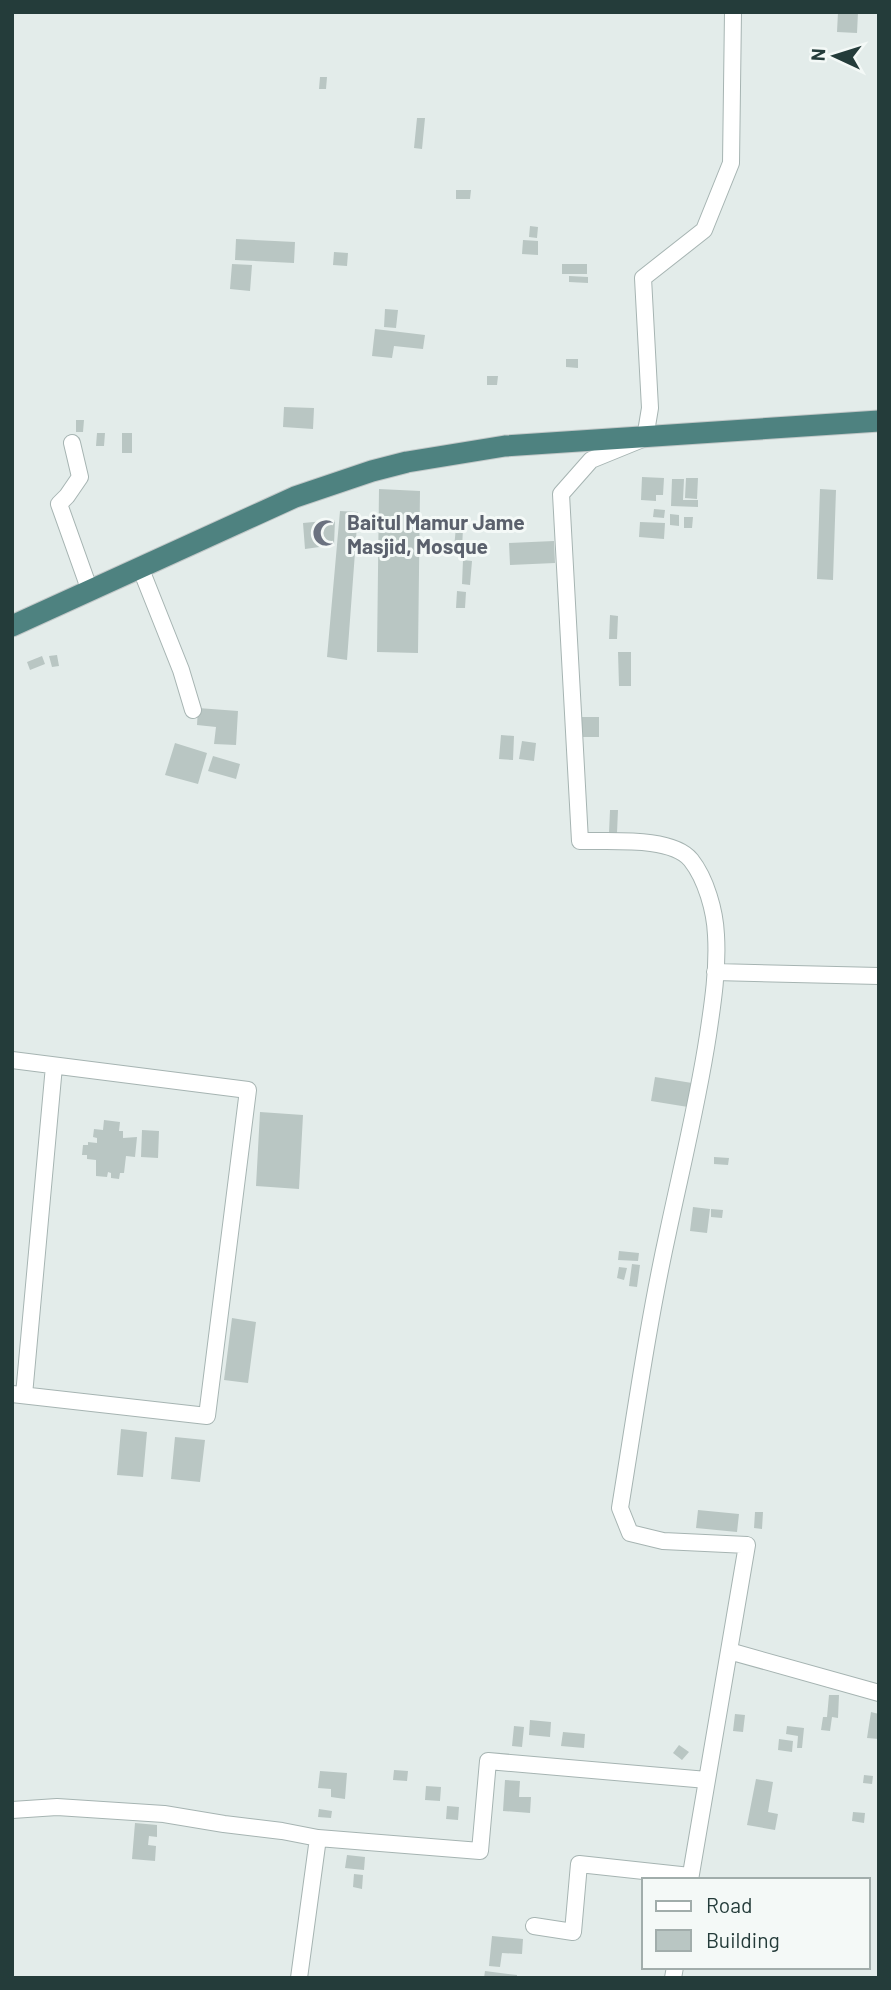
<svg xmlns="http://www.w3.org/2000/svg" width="891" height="1990" font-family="Barlow,sans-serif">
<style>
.building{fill:#b9c6c3}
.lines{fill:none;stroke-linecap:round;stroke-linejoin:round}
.minor-casing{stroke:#a6b4b2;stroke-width:18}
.trunk-casing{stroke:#c2c8c8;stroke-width:23}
.minor{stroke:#fff;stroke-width:16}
.trunk{stroke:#4e8280;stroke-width:21}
.labels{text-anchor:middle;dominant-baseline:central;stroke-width:6;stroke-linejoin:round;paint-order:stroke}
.worship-label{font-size:21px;font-weight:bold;fill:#5b616d;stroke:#f4f9f7;text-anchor:start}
</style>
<rect width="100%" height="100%" fill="#e3ecea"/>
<path class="building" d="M838,12H858L857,33L837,32Z
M320,77H327L326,89H319Z
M417,118H425L422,149L414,148Z
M456,190H471L470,199H456Z
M530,226L538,227L537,238L529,237Z
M236,239L295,242L294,263L235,260Z
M523,240L538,241V255L522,254Z
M334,252L348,253L347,266L333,265Z
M232,264L252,265L250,291L230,289Z
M562,264H587V274H562Z
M569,276L588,277V283L569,282Z
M385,309L398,310L396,328L384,327Z
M375,329L425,335L423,349L394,346L392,358L372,356Z
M566,359H578V368L566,367Z
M487,376H498L497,385H487Z
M284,407L314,408L313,429L283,427Z
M76,420H84L83,432H76Z
M97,433H105L104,446H96Z
M122,433H132V453H122Z
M642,477L664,478L663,495H656V501L641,500Z
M686,478H698L697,499L685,498Z
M672,479H684L683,500H698V507L671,506Z
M379,489L420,491L418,653L377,652Z
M820,489L836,490L833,580L817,579Z
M654,509L665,510L664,518L653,517Z
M340,511L358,512L347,660L327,657Z
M670,514L679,515V526L670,525Z
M684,517H693L692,528H684Z
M493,518H501L500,530L492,529Z
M335,520L334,545L305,549L303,523Z
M640,522L665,523L664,539L639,537Z
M456,527L463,528L462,549L454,548Z
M554,541L555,563L510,565L509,543Z
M463,560L472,561L470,585L462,584Z
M457,591L466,592L465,608H456Z
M610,615L618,616L617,639H609Z
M618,652H631V686H619Z
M57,655L59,666L52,667L49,656Z
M42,656L45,664L30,670L27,662Z
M198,708L238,711L236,745L214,744L216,727L197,725Z
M578,717H599V737H578Z
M501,735L514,736L513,760L499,759Z
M522,741L536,743L534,761L519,759Z
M175,743L207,753L198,784L165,775Z
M213,756L240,764L236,779L208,771Z
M610,810H618L617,833H609Z
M655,1077L692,1083L688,1107L651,1101Z
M260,1112L303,1115L299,1189L256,1186Z
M104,1120L120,1122L119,1131H123V1138L137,1137L135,1157L126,1156L124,1173H120L119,1179L111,1178V1173L108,1172L107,1177L96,1176V1160L87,1159V1155H82L83,1145H88V1142L97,1143V1138L93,1137L94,1129L103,1130Z
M142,1130L159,1131L158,1158L141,1157Z
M714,1157L729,1158L728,1165L714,1164Z
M693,1207L710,1209L707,1233L690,1231Z
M711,1209L723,1210L722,1218L711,1217Z
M619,1251L639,1253L638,1261L618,1260Z
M632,1264L640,1265L637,1287L629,1286Z
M619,1267L627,1268L624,1280L617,1278Z
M232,1318L256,1322L248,1383L224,1380Z
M121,1429L147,1432L143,1477L117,1475Z
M175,1437L205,1440L200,1482L171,1479Z
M698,1510L739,1514L737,1532L696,1528Z
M755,1512H763L762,1529L754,1528Z
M829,1695H839L838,1718L832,1717L830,1731L821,1730L823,1717H827Z
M871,1712L879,1714V1739L867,1738Z
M735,1714L745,1715L743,1732L733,1731Z
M530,1720L551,1722L550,1737L529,1735Z
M514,1726L524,1727L522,1747L512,1746Z
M787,1726L804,1728L802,1748H797L798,1736L786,1734Z
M563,1732L585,1734L584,1748L561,1746Z
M779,1739L793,1741L792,1752L778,1750Z
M679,1745L689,1752L682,1760L673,1753Z
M394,1770L408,1771L407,1781L393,1780Z
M320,1771L347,1773L345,1799L331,1797V1789L318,1788Z
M864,1775L873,1776L872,1784L863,1783Z
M756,1779L773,1782L768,1812L778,1814L775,1830L747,1825Z
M505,1780L520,1781L519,1797H531L530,1813L503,1811Z
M426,1786L441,1787L440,1801L425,1800Z
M447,1806L459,1807L458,1820L446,1819Z
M319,1809L332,1811L331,1818L318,1817Z
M853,1812L865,1813L864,1823L852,1821Z
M135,1823L157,1825V1837L149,1836L148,1845L156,1846L155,1861L132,1859Z
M347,1855L365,1857L364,1870L345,1868Z
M354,1874L363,1875L362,1889L353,1887Z
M492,1936L523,1939L522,1954L502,1953L500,1967L489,1966Z
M485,1971L517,1975V1978H484Z"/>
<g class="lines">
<defs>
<path id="minor" d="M72,443L80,477L67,496L59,504L90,591
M140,567L181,670L193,710
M715,972L879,976
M12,1060L248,1090L207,1416L12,1394
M24,1395L54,1066
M729,1651L879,1693
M12,1810L57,1807L164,1814L224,1824L282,1831L318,1838L299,1978
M318,1838L480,1851L488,1761L707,1780
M690,1880L747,1545L663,1541L630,1533L620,1508C635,1416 648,1323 668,1232C682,1166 698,1101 708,1035C713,1002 718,968 716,935C715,911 706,879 691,860C672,836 609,842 580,841L561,494L591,460L645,438L650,408L643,278L704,230L731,163L733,12
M534,1926L573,1932L579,1864L690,1876
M673,1978L675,1967"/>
<path id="trunk" d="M12,626L295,497L372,471L407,462L505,446L879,421"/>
</defs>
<use href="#minor" class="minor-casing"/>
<use href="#trunk" class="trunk-casing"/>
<use href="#minor" class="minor"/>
<use href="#trunk" class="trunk"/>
</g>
<defs>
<symbol id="mosque-bare" viewBox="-9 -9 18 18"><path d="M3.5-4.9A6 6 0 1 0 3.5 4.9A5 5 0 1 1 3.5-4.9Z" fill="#6b7280" stroke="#f4f9f7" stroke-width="2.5" paint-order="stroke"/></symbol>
</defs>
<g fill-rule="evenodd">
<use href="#mosque-bare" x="307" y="514" width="38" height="38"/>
</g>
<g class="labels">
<g class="worship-label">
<text x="347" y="521">Baitul Mamur Jame<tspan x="347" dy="24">Masjid, Mosque</tspan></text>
</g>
</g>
<rect width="891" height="1990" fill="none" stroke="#243c3a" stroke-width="28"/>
<rect x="642" y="1878" width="228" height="91" fill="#f4f9f7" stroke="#a1adab" stroke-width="2"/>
<rect x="656" y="1901" width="35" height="10" fill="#ffffff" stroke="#a1adab" stroke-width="2"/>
<text x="706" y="1913" font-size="21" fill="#243c3a">Road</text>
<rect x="656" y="1930" width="35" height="21" fill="#b9c6c3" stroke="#a1adab" stroke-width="2"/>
<text x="706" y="1948" font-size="21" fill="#243c3a">Building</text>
<g transform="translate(835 56) rotate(274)" stroke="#f4f9f7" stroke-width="5" paint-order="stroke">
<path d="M0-5L12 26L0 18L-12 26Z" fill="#243c3a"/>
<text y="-10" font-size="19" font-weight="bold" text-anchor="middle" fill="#243c3a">N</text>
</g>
</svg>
